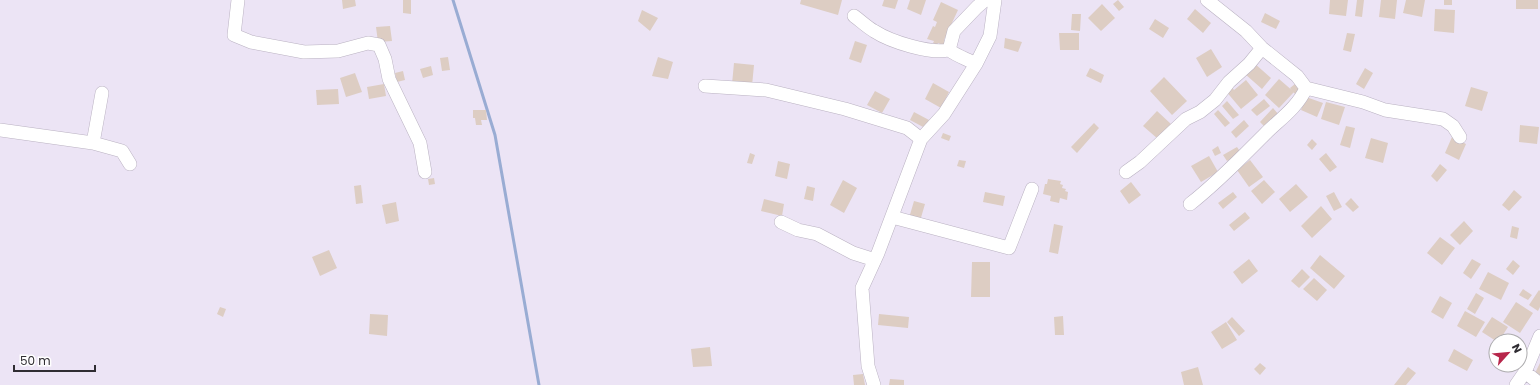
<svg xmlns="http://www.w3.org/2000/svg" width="1540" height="385" font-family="Poppins,sans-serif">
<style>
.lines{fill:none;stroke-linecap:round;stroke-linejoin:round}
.stream{stroke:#99acd3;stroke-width:3}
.building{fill:#ddcdc3}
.minor-casing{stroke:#bab2c2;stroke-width:14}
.minor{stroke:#fff;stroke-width:13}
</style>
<rect width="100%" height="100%" fill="#ece4f5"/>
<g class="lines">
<path class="stream" d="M453,0L495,135L539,385"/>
</g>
<path class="building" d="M342,0H355L356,6L343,9Z
M403,0H411V14L403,13Z
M801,0H842L838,15L800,4Z
M884,0H898L895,9L882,6Z
M910,0H926L921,15L907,9Z
M1118,0L1124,7L1119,11L1113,4Z
M1330,0H1348L1346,16L1329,14Z
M1357,0H1364L1362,17L1355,16Z
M1381,0H1397L1395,19L1379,17Z
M1406,0H1425L1422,17L1403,13Z
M1444,0H1452V5H1444Z
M1516,0H1538V9H1516Z
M941,2L958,10L944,40L947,41L945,46L938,43L937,45L933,43L934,41L927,39L933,26L935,27L937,22L933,20Z
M1102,4L1115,18L1101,31L1088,18Z
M1195,9L1211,23L1203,33L1187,19Z
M1435,9L1455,10L1454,33L1434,31Z
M642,10L658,18L650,31L638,21Z
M1265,13L1280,21L1276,29L1261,22Z
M1072,14H1081L1080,31L1071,30Z
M1155,19L1169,28L1163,38L1149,29Z
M390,26L392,41L378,42L376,27Z
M1059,33H1079V50H1060Z
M1347,33L1355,34L1351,52L1343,50Z
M1005,38L1022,42L1018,52L1004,48Z
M855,41L867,45L861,63L849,59Z
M1211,49L1222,67L1207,77L1196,58Z
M448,57L450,70L442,71L440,58Z
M658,57L673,62L668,79L652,76Z
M734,63L754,65L752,86L732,84Z
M1254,63L1271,78L1262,89L1245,74Z
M431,66L433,75L423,78L420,69Z
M1090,68L1104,75L1101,83L1086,76Z
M1365,68L1373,73L1364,89L1356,84Z
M403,71L405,80L397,82L395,73Z
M355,73L362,92L346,97L340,78Z
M1164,77L1187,101L1172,115L1150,91Z
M1279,79L1294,92L1279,108L1265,95Z
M1246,80L1258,95L1241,109L1225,90L1231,86L1234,90Z
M933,83L949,92L941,108L925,99Z
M384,84L386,96L369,99L367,87Z
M1295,84L1301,89L1295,94L1290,88Z
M1471,87L1488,92L1482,111L1465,106Z
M338,89L339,104L317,105L316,90Z
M875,91L890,99L882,113L867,105Z
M1306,97L1323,103L1317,117L1301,110Z
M1264,99L1270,106L1257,116L1251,110Z
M1227,101L1239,115L1233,119L1222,106Z
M1326,102L1345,107L1339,125L1321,119Z
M1273,108L1279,115L1266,128L1260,122Z
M473,110H486L487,120H481L482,125H476L475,118H473Z
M1218,110L1230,123L1225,127L1214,114Z
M1157,111L1171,124L1158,139L1143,126Z
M914,112L929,120L925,128L910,120Z
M1244,120L1249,126L1236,138L1231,132Z
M1094,123L1099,128L1077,153L1071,147Z
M1520,125L1539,127L1537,144L1519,142Z
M1346,126L1355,128L1350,148L1340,145Z
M943,133L951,136L949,141L941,138Z
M1452,137L1466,144L1459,160L1445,153Z
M1371,138L1388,143L1383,163L1365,158Z
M1312,139L1317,144L1312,150L1307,145Z
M1218,146L1221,153L1215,156L1212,150Z
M1237,147L1241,153L1227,161L1223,155Z
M750,153L755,155L752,164L747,163Z
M1326,153L1337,167L1330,172L1319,159Z
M1209,156L1218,172L1201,182L1191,166Z
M959,160L966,161L964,168L957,166Z
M1250,160L1263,177L1249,187L1237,170Z
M778,161L790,164L787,179L775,176Z
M1440,164L1447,170L1437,182L1431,176Z
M434,178L435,184L429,185L428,179Z
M1048,179L1061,181L1060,184L1063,185L1062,188L1066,189L1065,191L1068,192L1067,200L1060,198L1059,203L1050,201L1051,196L1043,194L1045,184H1047Z
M843,180L857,188L844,213L830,205Z
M1264,180L1275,192L1262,204L1251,191Z
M1131,182L1141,195L1129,204L1120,191Z
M1296,184L1308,197L1290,212L1279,199Z
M361,185L363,203L356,204L354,186Z
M807,186L815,188L813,201L804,199Z
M1514,190L1522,197L1509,211L1502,205Z
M985,192L1005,196L1003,206L983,202Z
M1233,192L1237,197L1223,209L1218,203Z
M1334,192L1342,207L1334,211L1326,196Z
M1351,198L1359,207L1353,212L1345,204Z
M764,199L784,204L782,216L761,211Z
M914,201L925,204L920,221L909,218Z
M396,202L399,221L386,224L382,205Z
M1321,206L1332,219L1312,238L1301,226Z
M1245,212L1250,218L1234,231L1229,225Z
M1464,221L1473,231L1460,245L1450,235Z
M1054,224L1063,226L1058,254L1049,252Z
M1512,226L1519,228L1517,239L1510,237Z
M1440,237L1455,248L1442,265L1427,253Z
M329,250L337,268L320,276L312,257Z
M1320,255L1345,276L1334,289L1310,268Z
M1249,259L1258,271L1242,284L1233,272Z
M1472,259L1481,264L1471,279L1463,273Z
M1513,260L1520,266L1513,275L1506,269Z
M972,262H990V297H971Z
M1302,269L1310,277L1299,288L1291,281Z
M1488,272L1509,283L1501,300L1479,289Z
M1314,278L1327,290L1317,301L1303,289Z
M1523,289L1532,295L1528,300L1519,295Z
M1539,290L1540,291V307L1538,311L1529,305Z
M1476,293L1484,298L1475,314L1467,309Z
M1440,296L1452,303L1443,319L1431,312Z
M1516,302L1533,313L1520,333L1503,322Z
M220,307L226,309L223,317L217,314Z
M1465,311L1485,322L1476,337L1457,326Z
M370,314L388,315L387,336L369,334Z
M879,314L909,317L908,328L878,325Z
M1063,316L1064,335H1055L1054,317Z
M1232,317L1245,331L1239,336L1227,322Z
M1492,317L1508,327L1499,341H1496L1482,332Z
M1226,322L1237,340L1222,349L1211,332Z
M710,347L712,366L693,367L691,349Z
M1454,349L1473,360L1467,371L1448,361Z
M1260,363L1266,368L1260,375L1254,369Z
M1540,363V381L1533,377Z
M1198,367L1203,385H1184L1181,372Z
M1408,367L1416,373L1406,385H1394Z
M863,374L865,385H854L853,375Z
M890,379L904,380V385H889Z"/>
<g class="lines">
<defs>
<path id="minor" d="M238,0L234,35L251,42L304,52L338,51L368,43L379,45L385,59L389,79L420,143L425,172
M854,16C861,21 867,27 874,31C891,42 930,54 949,50C957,56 967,59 976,64
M949,50L954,31L977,7L985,0
M705,86L766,90L845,109L907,128L921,139
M1306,88L1363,102L1385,110L1443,119L1453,126L1460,137
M0,130L93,143L102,93
M93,143L122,151L130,164
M1126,172L1140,162L1186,119L1200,112L1215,100L1229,82L1249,64L1262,48
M1190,204C1217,183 1241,158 1265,134C1279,120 1298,107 1306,88L1297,76L1262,48L1246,31L1207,0
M892,217L1009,248L1032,189
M781,222L798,230L817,234L853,253L875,260
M1525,372L1540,384
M874,385L868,366L862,288L878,253L921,139L944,114L976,64L990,36L995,0
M1516,385L1525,372L1540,336"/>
</defs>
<use href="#minor" class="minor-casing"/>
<use href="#minor" class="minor"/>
</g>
<g transform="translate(1508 353) rotate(63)"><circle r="19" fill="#ffffff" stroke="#acabad"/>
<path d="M0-3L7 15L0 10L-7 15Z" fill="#b7264b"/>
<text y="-6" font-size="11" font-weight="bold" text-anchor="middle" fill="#2f2c32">N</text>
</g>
<path d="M14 365v6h81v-6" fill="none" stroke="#2f2c32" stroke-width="2"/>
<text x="20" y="365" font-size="12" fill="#2f2c32" stroke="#ffffff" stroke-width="3" paint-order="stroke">50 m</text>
</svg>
